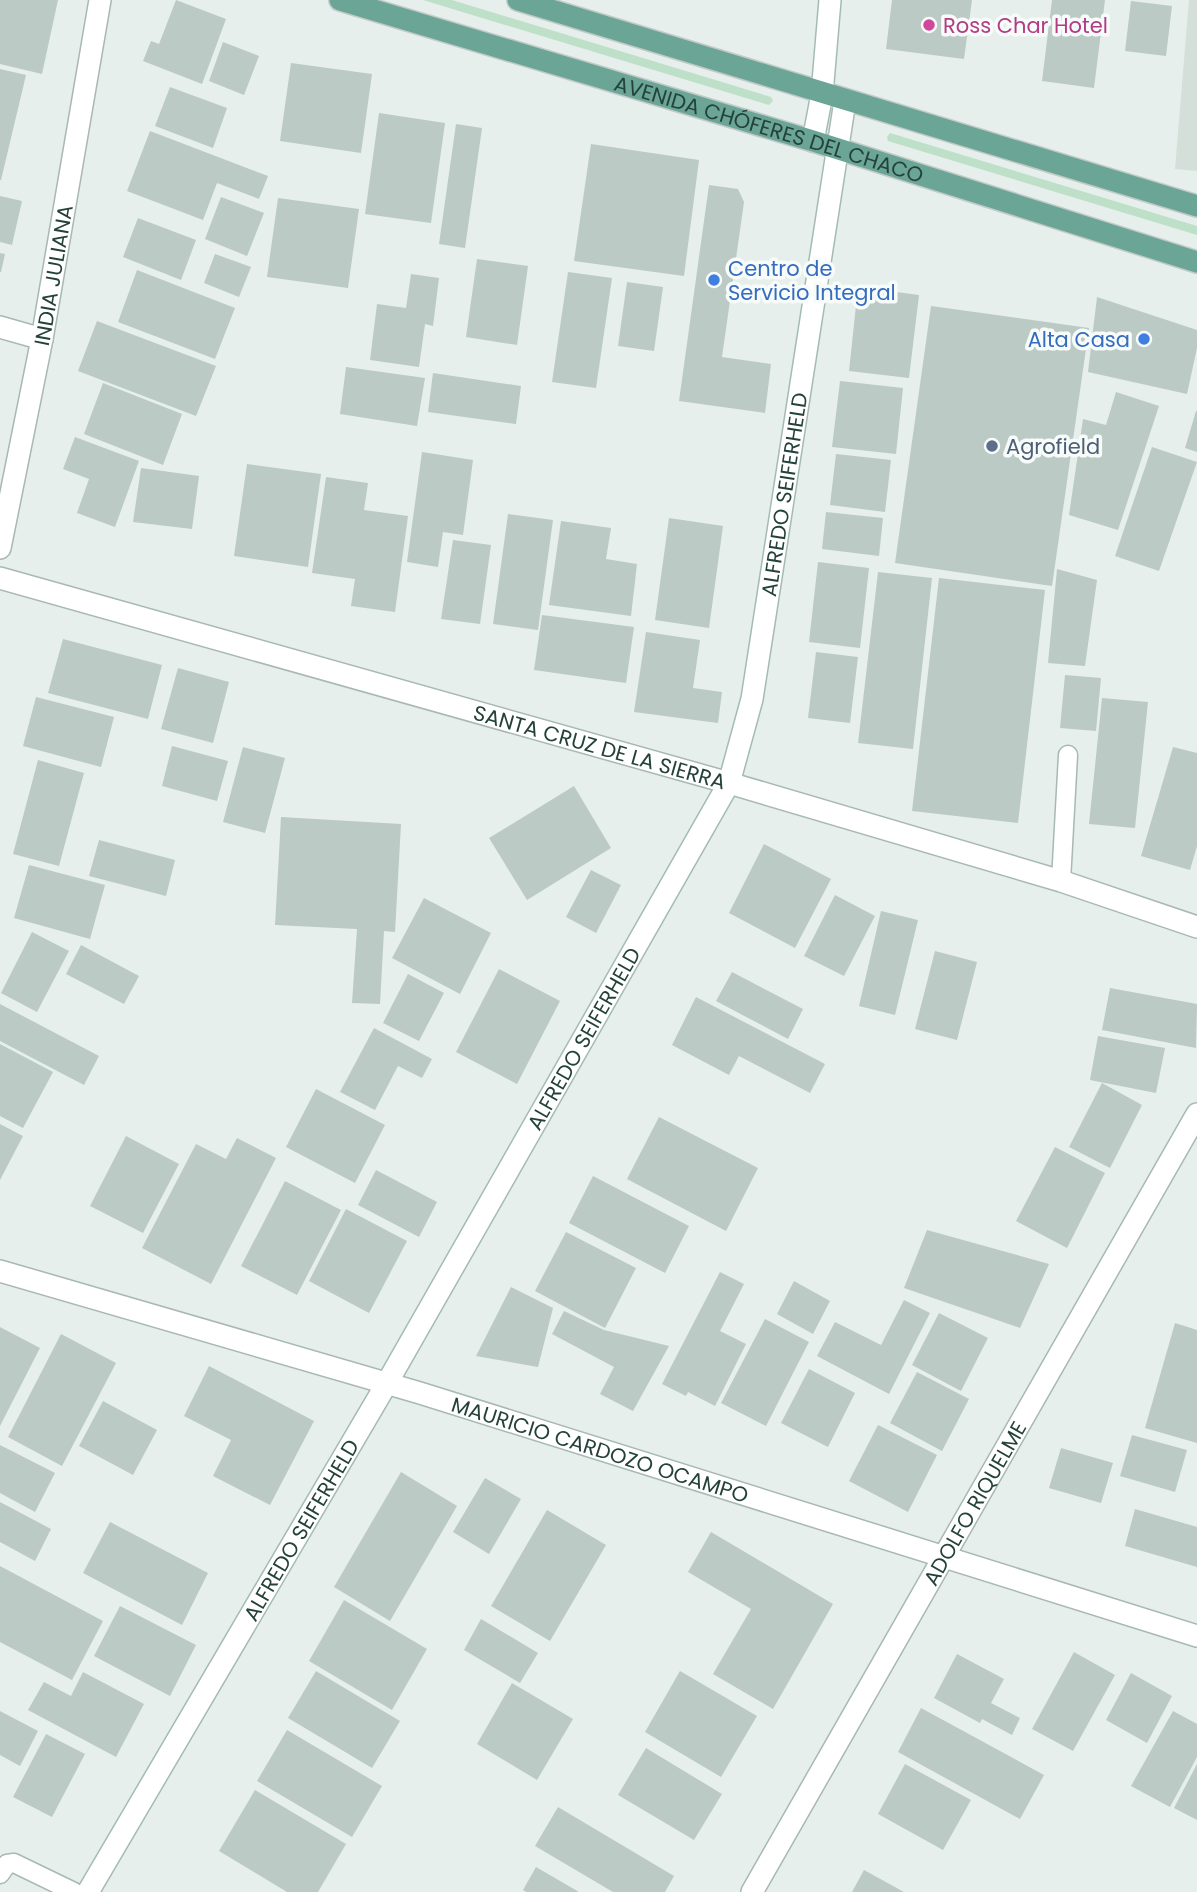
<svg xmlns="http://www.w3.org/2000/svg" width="1197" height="1892" font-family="Poppins,sans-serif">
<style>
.built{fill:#d4dfda}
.green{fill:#bfe0c8}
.building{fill:#bbcac4}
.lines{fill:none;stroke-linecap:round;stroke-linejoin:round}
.lane-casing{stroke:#a8b8b2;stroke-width:21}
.street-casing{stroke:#a8b8b2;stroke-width:24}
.secondary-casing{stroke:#a4bbb3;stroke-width:24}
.primary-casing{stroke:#c2cac8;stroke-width:24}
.lane{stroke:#fff;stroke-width:18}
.street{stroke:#fff;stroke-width:21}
.secondary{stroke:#fff;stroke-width:21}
.primary{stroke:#6aa596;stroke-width:21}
.hotel-dot{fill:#d1479c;stroke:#f7fbf9;stroke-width:2.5}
.shop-dot{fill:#3f7fe0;stroke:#f7fbf9;stroke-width:2.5}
.service-dot{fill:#5c6f8a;stroke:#f7fbf9;stroke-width:2.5}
.labels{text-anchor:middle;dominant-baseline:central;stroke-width:7;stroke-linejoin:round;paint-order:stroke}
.hotel-label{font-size:21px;fill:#b23c85;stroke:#f7fbf9;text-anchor:start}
.street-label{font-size:21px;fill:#24423a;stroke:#f7fbf9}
.shop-label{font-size:21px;fill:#366cbe;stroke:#f7fbf9;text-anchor:start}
.service-label{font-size:21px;fill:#4e5e75;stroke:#f7fbf9;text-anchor:start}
</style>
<rect width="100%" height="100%" fill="#e6efeb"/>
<path class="built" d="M1189,0H1197V171L1175,169Z"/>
<path class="green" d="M423,0H452L771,97L773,101L769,105Z
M890,133L1197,226V235L888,141L887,137Z"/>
<path class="building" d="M0,0H58L42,74L0,64Z
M176,0L226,19L202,84L143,61L151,41L159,44Z
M892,0H972L964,59L886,49Z
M1052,0H1105L1094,88L1042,81Z
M1131,1L1172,6L1166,56L1125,51Z
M223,42L259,56L244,95L209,81Z
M291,63L372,74L361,153L280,141Z
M0,69L26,75L1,180H0Z
M170,87L227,108L213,148L155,126Z
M379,113L445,123L431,223L365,214Z
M456,124L482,128L465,248L439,244Z
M150,131L268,176L259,199L217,183L203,220L127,191Z
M591,144L699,160L684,276L574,261Z
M709,185L738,189L744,202L722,357L771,364L765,413L679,401Z
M0,196L22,201L12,245L0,242Z
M221,197L264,213L247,256L205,239Z
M278,198L359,209L348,288L267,277Z
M138,218L196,240L181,280L123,257Z
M0,253L5,254L1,272H0Z
M215,254L251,267L239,297L204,283Z
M477,259L528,266L517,345L466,337Z
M137,270L235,308L215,359L118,322Z
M568,272L612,278L596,388L552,382Z
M411,274L439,278L433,326L425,324L419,367L370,360L377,304L406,308Z
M627,282L663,287L654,351L618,346Z
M858,287L919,295L909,378L849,371Z
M1097,297L1197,330V348L1187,394L1088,372Z
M931,306L1089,328L1052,586L895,563Z
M97,321L216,366L196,416L78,371Z
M346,367L425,378L417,426L340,414Z
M433,373L521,386L516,424L428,412Z
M840,381L903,388L896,454L832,447Z
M103,383L182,414L163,465L84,434Z
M1116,392L1159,406L1118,530L1069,515L1083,419L1106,425Z
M1196,411H1197V452L1185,448Z
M75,437L139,461L115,527L77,513L89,479L63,469Z
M1152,447L1197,462L1159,571L1115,556Z
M422,452L473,460L463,535L443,532L438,567L407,562Z
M836,454L891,460L885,512L830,505Z
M247,464L321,474L308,567L234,556Z
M141,468L199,476L192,529L133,522Z
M326,477L368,483L364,510L408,516L395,612L351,606L355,579L312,573Z
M826,512L883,518L879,556L822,549Z
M508,514L553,520L538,630L493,624Z
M669,518L723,526L709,628L655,620Z
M561,521L611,528L606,559L637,564L631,616L549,605Z
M453,540L491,545L480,624L441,619Z
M818,562L869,568L860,648L809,642Z
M1057,569L1097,580L1085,666L1048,663Z
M878,572L932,578L913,749L858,743Z
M939,578L1045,590L1018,823L912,811Z
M542,615L634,627L626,683L534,670Z
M646,632L700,640L693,688L722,692L718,723L634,712Z
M63,639L162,665L148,719L48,693Z
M816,652L858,657L850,723L808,718Z
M178,668L229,682L213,743L161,729Z
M1065,675L1101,678L1096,731L1060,728Z
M36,697L114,717L101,767L23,746Z
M1102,698L1148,702L1135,828L1089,824Z
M172,746L228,761L217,801L162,786Z
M243,747L285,758L265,833L223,822Z
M1173,747L1197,753V846L1190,870L1141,856Z
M38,760L84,773L59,866L13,854Z
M574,786L611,848L527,900L489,838Z
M281,817L401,824L395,932L384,931L380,1004L352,1003L357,929L275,925Z
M99,840L175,860L166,896L89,876Z
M764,844L831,879L795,948L729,913Z
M29,865L105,885L90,939L14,918Z
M591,870L621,885L596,933L566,917Z
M835,895L875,916L844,976L804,956Z
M424,898L491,933L460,994L392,958Z
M881,911L918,920L895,1015L859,1006Z
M32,932L69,951L37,1012L1,993Z
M81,945L139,976L124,1004L66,974Z
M935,951L977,962L957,1040L915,1029Z
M499,969L560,1001L517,1084L456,1052Z
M732,972L803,1009L788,1039L716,1001Z
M408,974L444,993L419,1041L383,1023Z
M1110,988L1197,1004L1196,1048L1102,1030Z
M696,997L825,1064L810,1093L739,1056L729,1075L672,1045Z
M0,1004L99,1056L84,1085L0,1041Z
M374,1028L432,1059L422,1078L398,1066L375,1110L340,1092Z
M1098,1036L1165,1048L1156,1093L1090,1080Z
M0,1044L53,1072L23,1128L0,1116Z
M1102,1083L1142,1105L1110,1168L1069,1147Z
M316,1089L385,1125L355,1183L286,1147Z
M659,1117L758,1168L726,1231L627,1179Z
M0,1124L23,1136L0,1180Z
M126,1136L179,1164L143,1233L90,1206Z
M237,1138L276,1158L211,1284L142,1248L196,1144L226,1159Z
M1055,1147L1105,1173L1067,1248L1016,1221Z
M376,1170L437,1202L419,1237L358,1205Z
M593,1176L689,1226L665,1273L569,1223Z
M285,1181L341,1210L297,1295L241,1266Z
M346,1209L407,1241L369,1313L309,1281Z
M927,1230L1049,1264L1020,1328L904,1288Z
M566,1232L636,1268L605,1328L535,1291Z
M720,1272L744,1284L720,1331L746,1344L715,1406L688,1392L686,1396L662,1384Z
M794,1281L830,1301L813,1334L777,1314Z
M511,1287L553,1308L538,1367L476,1356Z
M904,1300L930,1313L889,1394L817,1356L835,1322L881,1345Z
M564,1311L604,1330L669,1346L633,1411L600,1394L614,1367L552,1334Z
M939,1313L988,1338L961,1391L912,1365Z
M765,1319L809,1342L766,1426L721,1403Z
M1175,1323L1197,1330V1443L1145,1428Z
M0,1327L40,1348L0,1426Z
M61,1334L116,1363L62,1466L8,1437Z
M209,1366L314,1421L270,1505L213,1476L231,1440L184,1416Z
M809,1369L855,1393L828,1447L781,1423Z
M917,1372L969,1399L942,1451L890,1423Z
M103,1401L157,1430L133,1475L79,1446Z
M878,1425L937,1455L908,1512L849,1481Z
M1132,1435L1187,1450L1175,1492L1120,1476Z
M0,1445L55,1473L35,1512L0,1493Z
M1061,1448L1113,1463L1101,1503L1049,1488Z
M401,1472L457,1506L390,1621L334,1587Z
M485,1478L521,1499L489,1554L453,1532Z
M0,1502L51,1529L35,1561L0,1542Z
M1135,1509L1197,1527V1567L1125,1546Z
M547,1510L606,1545L550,1641L491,1606Z
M110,1522L208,1573L182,1625L83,1573Z
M711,1532L833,1604L773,1709L713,1674L751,1609L688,1572Z
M0,1566L103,1621L72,1680L0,1642Z
M344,1600L427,1649L392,1710L309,1661Z
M120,1606L196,1645L170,1696L94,1656Z
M481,1619L538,1653L520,1683L464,1650Z
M1074,1652L1115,1675L1073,1751L1032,1729Z
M957,1654L1004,1679L991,1703L1020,1718L1012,1735L982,1719L980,1723L934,1698Z
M316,1671L400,1721L372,1768L288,1718Z
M680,1671L757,1716L721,1777L645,1732Z
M83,1672L144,1704L116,1757L28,1710L44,1682L71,1696Z
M1131,1673L1172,1696L1147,1743L1106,1720Z
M512,1683L573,1719L537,1780L477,1744Z
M921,1708L1044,1775L1020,1819L898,1752Z
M0,1711L38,1731L20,1766L0,1755Z
M1173,1711L1197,1724V1757L1170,1807L1131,1786Z
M287,1730L382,1786L352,1837L257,1781Z
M46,1734L85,1754L52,1817L13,1797Z
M646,1748L722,1794L694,1840L618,1795Z
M905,1764L971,1800L943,1850L878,1814Z
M1197,1764V1820L1174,1808Z
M255,1790L346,1844L318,1892H287L219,1851Z
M558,1807L674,1876L665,1892H613L535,1846Z
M536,1867L579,1892H526L523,1890Z
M864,1870L904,1892H852Z"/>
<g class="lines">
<defs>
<path id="lane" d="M1061,881L1068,755
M0,1874L7,1864L14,1863L74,1892"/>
<g id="street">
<path d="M0,327L42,339"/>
<path id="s1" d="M0,548L42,339L100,0"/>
<path id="s2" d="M0,578L729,783L1061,881L1197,927"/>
<path id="s3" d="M0,1271L420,1393L1197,1636"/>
<path id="s4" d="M752,1892L1197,1114"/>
</g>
<g id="secondary">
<path d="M813,141L822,94L830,0"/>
<path id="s5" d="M88,1892L387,1383L729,783L752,699L845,101"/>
</g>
<g id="primary">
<path id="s6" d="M340,0L813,141L1197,262"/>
<path d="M518,0L1197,206"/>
</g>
</defs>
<use href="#lane" class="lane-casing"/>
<use href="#street" class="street-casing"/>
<use href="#secondary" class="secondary-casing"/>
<use href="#primary" class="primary-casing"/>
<use href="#lane" class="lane"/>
<use href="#street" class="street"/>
<use href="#secondary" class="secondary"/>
<use href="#primary" class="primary"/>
</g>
<circle class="hotel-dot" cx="929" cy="25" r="7"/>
<g class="shop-dot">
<circle cx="714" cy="280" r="7"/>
<circle cx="1144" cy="339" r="7"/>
</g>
<circle class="service-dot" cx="992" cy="446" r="7"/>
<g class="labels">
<g class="hotel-label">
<text x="943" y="25">Ross Char Hotel</text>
</g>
<g class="street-label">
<text stroke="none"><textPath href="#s6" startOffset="448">AVENIDA CHÓFERES DEL CHACO</textPath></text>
<text stroke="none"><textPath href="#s1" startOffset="278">INDIA JULIANA</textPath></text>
<text stroke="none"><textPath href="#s5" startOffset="1575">ALFREDO SEIFERHELD</textPath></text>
<text stroke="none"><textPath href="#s2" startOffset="623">SANTA CRUZ DE LA SIERRA</textPath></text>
<text stroke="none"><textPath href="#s5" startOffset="987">ALFREDO SEIFERHELD</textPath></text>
<text stroke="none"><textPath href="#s3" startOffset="626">MAURICIO CARDOZO OCAMPO</textPath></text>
<text stroke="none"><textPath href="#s4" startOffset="448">ADOLFO RIQUELME</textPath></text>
<text stroke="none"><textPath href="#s5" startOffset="420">ALFREDO SEIFERHELD</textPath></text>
</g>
<g class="shop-label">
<text x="728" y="268">Centro de<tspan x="728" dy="24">Servicio Integral</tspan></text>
<text x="1130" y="339" text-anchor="end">Alta Casa</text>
</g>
<g class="service-label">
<text x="1006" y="446">Agrofield</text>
</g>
</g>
</svg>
